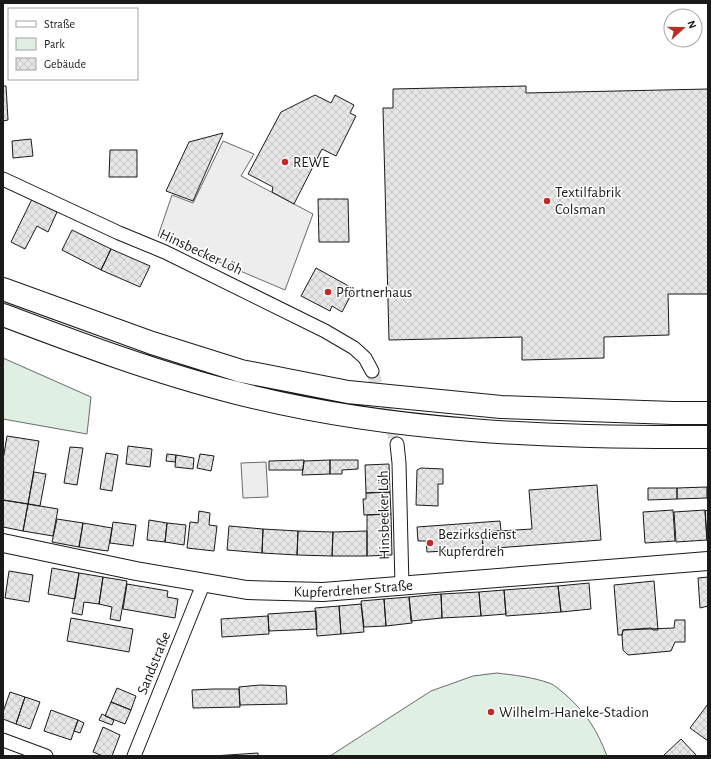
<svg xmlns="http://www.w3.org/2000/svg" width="711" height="759" font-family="'Alegreya Sans',sans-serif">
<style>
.green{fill:#e0efe3;stroke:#6a6a6a}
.parking{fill:#ededed;stroke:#6a6a6a}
.building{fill:url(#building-cross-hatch);stroke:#1a1a1a}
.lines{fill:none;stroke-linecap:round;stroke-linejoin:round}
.street-tunnel{stroke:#ddd;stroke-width:13;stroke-dasharray:13 6;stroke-linecap:butt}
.street-casing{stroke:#1a1a1a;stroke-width:15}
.secondary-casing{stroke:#1a1a1a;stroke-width:20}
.highway-casing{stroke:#1a1a1a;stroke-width:24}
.street{stroke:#fff;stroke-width:13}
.secondary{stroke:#fff;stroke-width:18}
.highway{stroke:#fff;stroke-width:22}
.poi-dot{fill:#c62828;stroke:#fff;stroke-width:1.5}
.labels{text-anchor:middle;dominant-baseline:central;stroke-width:3;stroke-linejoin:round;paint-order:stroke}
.poi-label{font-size:15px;fill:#1a1a1a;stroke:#fff;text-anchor:start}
.street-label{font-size:15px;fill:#1a1a1a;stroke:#fff}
</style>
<defs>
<pattern id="building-cross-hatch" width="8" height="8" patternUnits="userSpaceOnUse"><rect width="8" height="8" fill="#e6e6e6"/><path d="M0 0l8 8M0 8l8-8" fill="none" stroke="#c5c5c5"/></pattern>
</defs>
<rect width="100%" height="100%" fill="#fff"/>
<path class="green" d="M3,358L91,397L87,434L3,419Z
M497,673C514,675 532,677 549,683C555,685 561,691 566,695C587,714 597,730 607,756H330L431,691L473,676Z"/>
<path class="parking" d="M223,141L254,154L241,176L313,214L285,290L158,236L172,195L193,203Z
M266,462L268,497L243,498L241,463Z"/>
<path class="building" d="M3,86H6L8,120L3,121Z
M526,86V93L708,89V294H668L669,335L604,337V358L522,360V337L389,340L383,108H393V89Z
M315,95L331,103L335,95L354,105L350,113L356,116L336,156L322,149L294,204L272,192L273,187L248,174L281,112Z
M223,133L193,201L166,191L189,142Z
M31,139L33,156L13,158L12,141Z
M110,150H137V177H109Z
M32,199L57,212L48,232L37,226L25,249L11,242Z
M318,199H348L349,242H319Z
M72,230L111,249L101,270L62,250Z
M111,249L150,266L140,287L101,270Z
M316,268L354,289L342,312L332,306L330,311L301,296Z
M7,436L39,441L28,504L3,500V460Z
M128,446L152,449L150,467L126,464Z
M70,447L83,448L77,485L64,483Z
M106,453L118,455L112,491L100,489Z
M167,454L176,455L175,462L166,461Z
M200,454L214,456L211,471L197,468Z
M176,455L194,458L193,469L175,467Z
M330,460H358V469L342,470V474H330Z
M330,460V474L302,475L304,461Z
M269,461L304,460L303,470H269Z
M389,464L390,492L366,493L365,465Z
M421,468L443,469V484H438V506L416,505L417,470Z
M34,472L46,474L40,506L28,504Z
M597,485L601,540L483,549L482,532L532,529L529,490Z
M707,487V498L677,499V488Z
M648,488H677V499L648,500Z
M390,492L391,514L364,515L363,499H366V493Z
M3,500L28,504L23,531L3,527Z
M28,504L58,509L53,536L23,531Z
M673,510L675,541L645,543L643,512Z
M705,510L707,540L676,542L674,512Z
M708,510V541H707L705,511Z
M199,511L210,513L209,525L217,526L214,551L187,548L190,522L198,523Z
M391,514L392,555L367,556V515Z
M57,519L83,523L79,547L52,542Z
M149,520L167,523L165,542L147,540Z
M500,521L501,531L482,532L483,549L427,552L426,541H418L417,527Z
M113,522L136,525L133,546L110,543Z
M83,523L112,528L108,551L79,547Z
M167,523L186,525L184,545L165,542Z
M229,526L263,529L262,553L227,550Z
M263,529L298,531L297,555L262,553Z
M298,531L333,532L332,556L297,555Z
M367,531V556H332L333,532Z
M52,568L79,573L75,599L48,594Z
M9,571L33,575L29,602L5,598Z
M79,573L103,577L99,604L84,602L82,615L72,613Z
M103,577L127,581L120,621L110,619L112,607L99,604Z
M708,577V609V606L700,608L698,578Z
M654,581L658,630H653L651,628L623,630L622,635H618L614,585Z
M589,583L591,609L561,612L558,586Z
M127,584L168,591L167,597L178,599L175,618L123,609Z
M558,586L561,612L506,616L504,590Z
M504,590L506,614L481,616L479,592Z
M479,592L481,616L442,618L441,594Z
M441,594L442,618L411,621L409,597Z
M409,597L412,623L386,626L384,599Z
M384,599L386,626L364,627L361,601Z
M361,604L364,632L341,634L339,606Z
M339,606L341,634L317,636L315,608Z
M316,611L317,629L269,631L268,614Z
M268,616L269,634L222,637L221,619Z
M71,618L133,629L129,652L67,641Z
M675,620H685V642H675L671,651L628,655L623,650L622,635L623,630L674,628Z
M260,685L286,686L287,704L240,705L239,687Z
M117,688L136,696L131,710L111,702Z
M213,689H239L240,707L193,708L192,690Z
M10,692L25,697L16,724L3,719V712Z
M25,697L40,702L30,729L16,724Z
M111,702L131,710L125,724L105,716Z
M708,704V741L690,728Z
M51,710L78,720L71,740L44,731Z
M102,714L114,720L112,725L99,720Z
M78,720L84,723L80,733L74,731Z
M103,727L120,735L112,756H103L93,752Z
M681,739L697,756H663Z
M258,753V756H213Z"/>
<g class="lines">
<path class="street-tunnel" d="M372,371L397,444"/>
<defs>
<path id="street" d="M3,179L119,233L165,252L325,331L354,348L365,358L372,371
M397,444L399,463L402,586
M3,740L46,756
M134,756L204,582"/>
<g id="secondary">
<path id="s1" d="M3,543L136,571L247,590L323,592L708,561"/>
</g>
<path id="highway" d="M3,289L152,343L241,371L348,392L501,407L673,413H708
M3,315C80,344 157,373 237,393C390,432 551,438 708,437"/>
</defs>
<use href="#street" class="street-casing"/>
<use href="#secondary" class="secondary-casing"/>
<use href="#highway" class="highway-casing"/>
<use href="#street" class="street"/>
<use href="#secondary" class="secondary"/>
<use href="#highway" class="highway"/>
</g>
<g class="poi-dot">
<circle cx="285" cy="162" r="4"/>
<circle cx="547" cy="201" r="4"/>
<circle cx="328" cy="292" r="4"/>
<circle cx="430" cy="543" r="4"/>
<circle cx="491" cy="712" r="4"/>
</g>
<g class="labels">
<g class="poi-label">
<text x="293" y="162">REWE</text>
<text x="555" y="192">Textilfabrik<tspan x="555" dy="17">Colsman</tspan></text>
<text x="336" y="292">Pförtnerhaus</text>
<text x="438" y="534">Bezirksdienst<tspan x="438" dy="17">Kupferdreh</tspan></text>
<text x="499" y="712">Wilhelm-Haneke-Stadion</text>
</g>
<g class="street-label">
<text transform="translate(201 252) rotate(25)">Hinsbecker Löh</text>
<text transform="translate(384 515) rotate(-91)">Hinsbecker Löh</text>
<text stroke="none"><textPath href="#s1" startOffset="355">Kupferdreher Straße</textPath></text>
<text transform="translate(154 663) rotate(-68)">Sandstraße</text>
</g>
</g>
<rect width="711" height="759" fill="none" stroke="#1a1a1a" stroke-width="8"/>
<rect x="8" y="8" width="130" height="72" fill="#ffffff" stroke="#a3a3a3"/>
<rect x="16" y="21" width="20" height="6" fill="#ffffff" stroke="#a3a3a3"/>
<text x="44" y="28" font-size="12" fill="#1a1a1a">Straße</text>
<rect x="16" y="38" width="20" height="12" fill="#e0efe3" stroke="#a3a3a3"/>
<text x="44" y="48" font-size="12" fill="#1a1a1a">Park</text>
<rect x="16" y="58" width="20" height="12" fill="url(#building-cross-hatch)" stroke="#a3a3a3"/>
<text x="44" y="68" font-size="12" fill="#1a1a1a">Gebäude</text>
<g transform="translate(683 28) rotate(69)"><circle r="19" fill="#ffffff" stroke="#a3a3a3"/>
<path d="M0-3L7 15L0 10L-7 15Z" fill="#c62828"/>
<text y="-6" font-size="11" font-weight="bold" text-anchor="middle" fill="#1a1a1a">N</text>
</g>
</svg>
